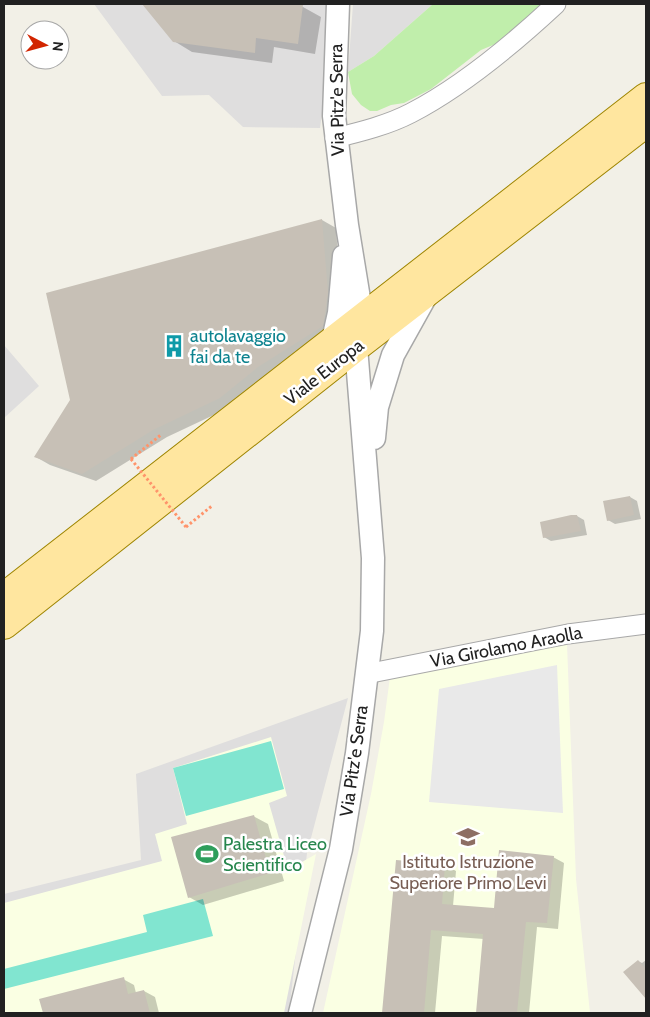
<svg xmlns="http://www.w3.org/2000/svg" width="650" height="1017" font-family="Cabin,sans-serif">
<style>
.residential{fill:#dfdede}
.education{fill:#faffe3}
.grass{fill:#c0eeab}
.pitch{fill:#81e5d0}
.parking{fill:#e9e9e9}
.shadow{fill:#0003}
.building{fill:#c7c0b6}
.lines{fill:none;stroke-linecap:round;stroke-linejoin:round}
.minor-casing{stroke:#a8a8a8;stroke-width:21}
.tertiary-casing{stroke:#a8a8a8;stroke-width:25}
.primary-casing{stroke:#9e8500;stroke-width:30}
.path{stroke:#ff946b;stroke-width:3;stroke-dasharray:2.5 2.5;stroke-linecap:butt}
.minor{stroke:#fff;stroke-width:19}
.tertiary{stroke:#fff;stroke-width:22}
.primary{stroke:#ffe69f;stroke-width:28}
.path-bridge{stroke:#ff946b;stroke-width:3;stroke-dasharray:2.5 2.5;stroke-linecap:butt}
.labels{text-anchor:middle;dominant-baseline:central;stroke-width:5;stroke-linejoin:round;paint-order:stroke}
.street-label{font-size:18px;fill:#212121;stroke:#fff}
.culture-label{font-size:18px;fill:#0d838f;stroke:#fff;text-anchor:start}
.leisure-label{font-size:18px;fill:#27864d;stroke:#fff;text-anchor:start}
.education-label{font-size:18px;fill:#785e54;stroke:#fff}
</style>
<rect width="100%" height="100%" fill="#f2f0e7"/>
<path class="residential" d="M94,4H334L332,39L320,128L243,127L209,95L162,96Z
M353,4H433L374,56L348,72Z
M4,345L39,386L4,418Z
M348,698L307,853L289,1013H4V894L141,860L136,774Z"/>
<path class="education" d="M567,644L576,879L590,1013H323L371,794L384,722L390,677Z
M271,737L287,796L269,803L288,870L316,854L284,1013H4V903L162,861L155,834L187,824L173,768Z"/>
<path class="grass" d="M433,4H543L510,38L481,50L431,89L404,103L391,105L377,111H370L361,105L352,94L348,72L374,56Z"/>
<path class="pitch" d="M271,741L284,789L186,816L173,768Z
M203,899L213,936L4,989V969L147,932L143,915Z"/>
<path class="parking" d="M557,665L563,813L429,802L439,689Z"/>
<path class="shadow" d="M143,4H284L303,7L321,17L315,54L274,47L272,63L192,52L174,41Z
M322,220L336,228L341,300L337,334L235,405L167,437L96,481L50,465L36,457L72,400Z
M630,497L637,501L641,519L615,524L608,520Z
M577,516L584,520L587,535L551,541L544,537Z
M253,816L268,824L284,881L203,905L189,897Z
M553,857L564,863L558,929L537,927L529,1013H477L484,939L442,936L435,1013H383L397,861L445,865L456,871L453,906L495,910Z
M646,960V997L625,972L638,961L642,963Z
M123,979L134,985L136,993L144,991L155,997L159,1013H44L40,1000Z"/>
<path class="building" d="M142,4H292L303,5L298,44L256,38L255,53L173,42Z
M322,219L328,292L323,326L258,367L220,398L153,430L82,474L34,457L70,400L46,293Z
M630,496L634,515L607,521L603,501Z
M571,515H577L581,531L543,538L540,522Z
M254,815L270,873L188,898L171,837Z
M499,850L554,856L547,923L526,922L517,1013H476L483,934L431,930L424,1013H382L396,860L445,864L442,904L494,908Z
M638,960L646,969V999L623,972Z
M124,977L128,994L144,990L150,1013H43L39,999Z"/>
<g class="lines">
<defs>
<path id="minor" d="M335,138C360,132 388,125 411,113C463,86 513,44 556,4
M366,674L568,634L646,624"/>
<path id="tertiary" d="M333,340L339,313L344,256
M374,438L377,407L393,355L427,294
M300,1013L341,849L357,753L372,631L373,558L356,347L362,317L347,225L334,116L338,4"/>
<path id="primary" d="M4,597L646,97
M4,625L356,347L646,123"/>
</defs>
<use href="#minor" class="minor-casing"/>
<use href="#tertiary" class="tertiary-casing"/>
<use href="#primary" class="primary-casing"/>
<path class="path" d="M131,459L162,434
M186,527L213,505"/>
<use href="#minor" class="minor"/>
<use href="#tertiary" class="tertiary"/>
<use href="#primary" class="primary"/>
<path class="path-bridge" d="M131,459L186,527"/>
</g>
<defs>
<symbol id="building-bare" viewBox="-9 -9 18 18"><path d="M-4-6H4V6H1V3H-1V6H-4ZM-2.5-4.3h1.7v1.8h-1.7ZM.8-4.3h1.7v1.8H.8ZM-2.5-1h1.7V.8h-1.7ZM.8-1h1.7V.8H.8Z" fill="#0f9aa8" stroke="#fff" stroke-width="2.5" paint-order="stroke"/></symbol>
<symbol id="school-bare" viewBox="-9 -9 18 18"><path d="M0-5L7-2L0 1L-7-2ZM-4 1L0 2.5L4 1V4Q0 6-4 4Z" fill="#8d6e63" stroke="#fff" stroke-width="2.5" paint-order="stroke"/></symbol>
<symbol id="stadium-bare" viewBox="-9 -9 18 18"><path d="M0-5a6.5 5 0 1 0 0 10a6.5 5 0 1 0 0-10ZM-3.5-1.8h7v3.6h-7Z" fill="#2e9e5b" stroke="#fff" stroke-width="2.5" paint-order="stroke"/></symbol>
</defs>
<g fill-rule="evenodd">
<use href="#building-bare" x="158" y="330" width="32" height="32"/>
<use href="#school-bare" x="452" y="821" width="32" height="32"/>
<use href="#stadium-bare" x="191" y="838" width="32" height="32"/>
</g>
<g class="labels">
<g class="street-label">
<text transform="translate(337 100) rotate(-91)">Via Pitz'e Serra</text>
<text transform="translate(324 372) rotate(-38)">Viale Europa</text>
<text transform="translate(506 647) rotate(-11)">Via Girolamo Araolla</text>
<text transform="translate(354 761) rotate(-82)">Via Pitz'e Serra</text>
</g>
<g class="culture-label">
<text x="190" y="336">autolavaggio<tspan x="190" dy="21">fai da te</tspan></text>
</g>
<g class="leisure-label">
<text x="223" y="844">Palestra Liceo<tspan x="223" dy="21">Scientifico</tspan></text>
</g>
<g class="education-label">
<text x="468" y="862">Istituto Istruzione<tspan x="468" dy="21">Superiore Primo Levi</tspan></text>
</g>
</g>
<rect width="650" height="1017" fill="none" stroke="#212121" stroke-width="10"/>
<g transform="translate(45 45) rotate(96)"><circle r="24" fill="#ffffff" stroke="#a6a6a6"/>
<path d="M0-4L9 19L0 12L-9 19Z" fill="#d22500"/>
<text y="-8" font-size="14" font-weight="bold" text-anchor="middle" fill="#212121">N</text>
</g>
</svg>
